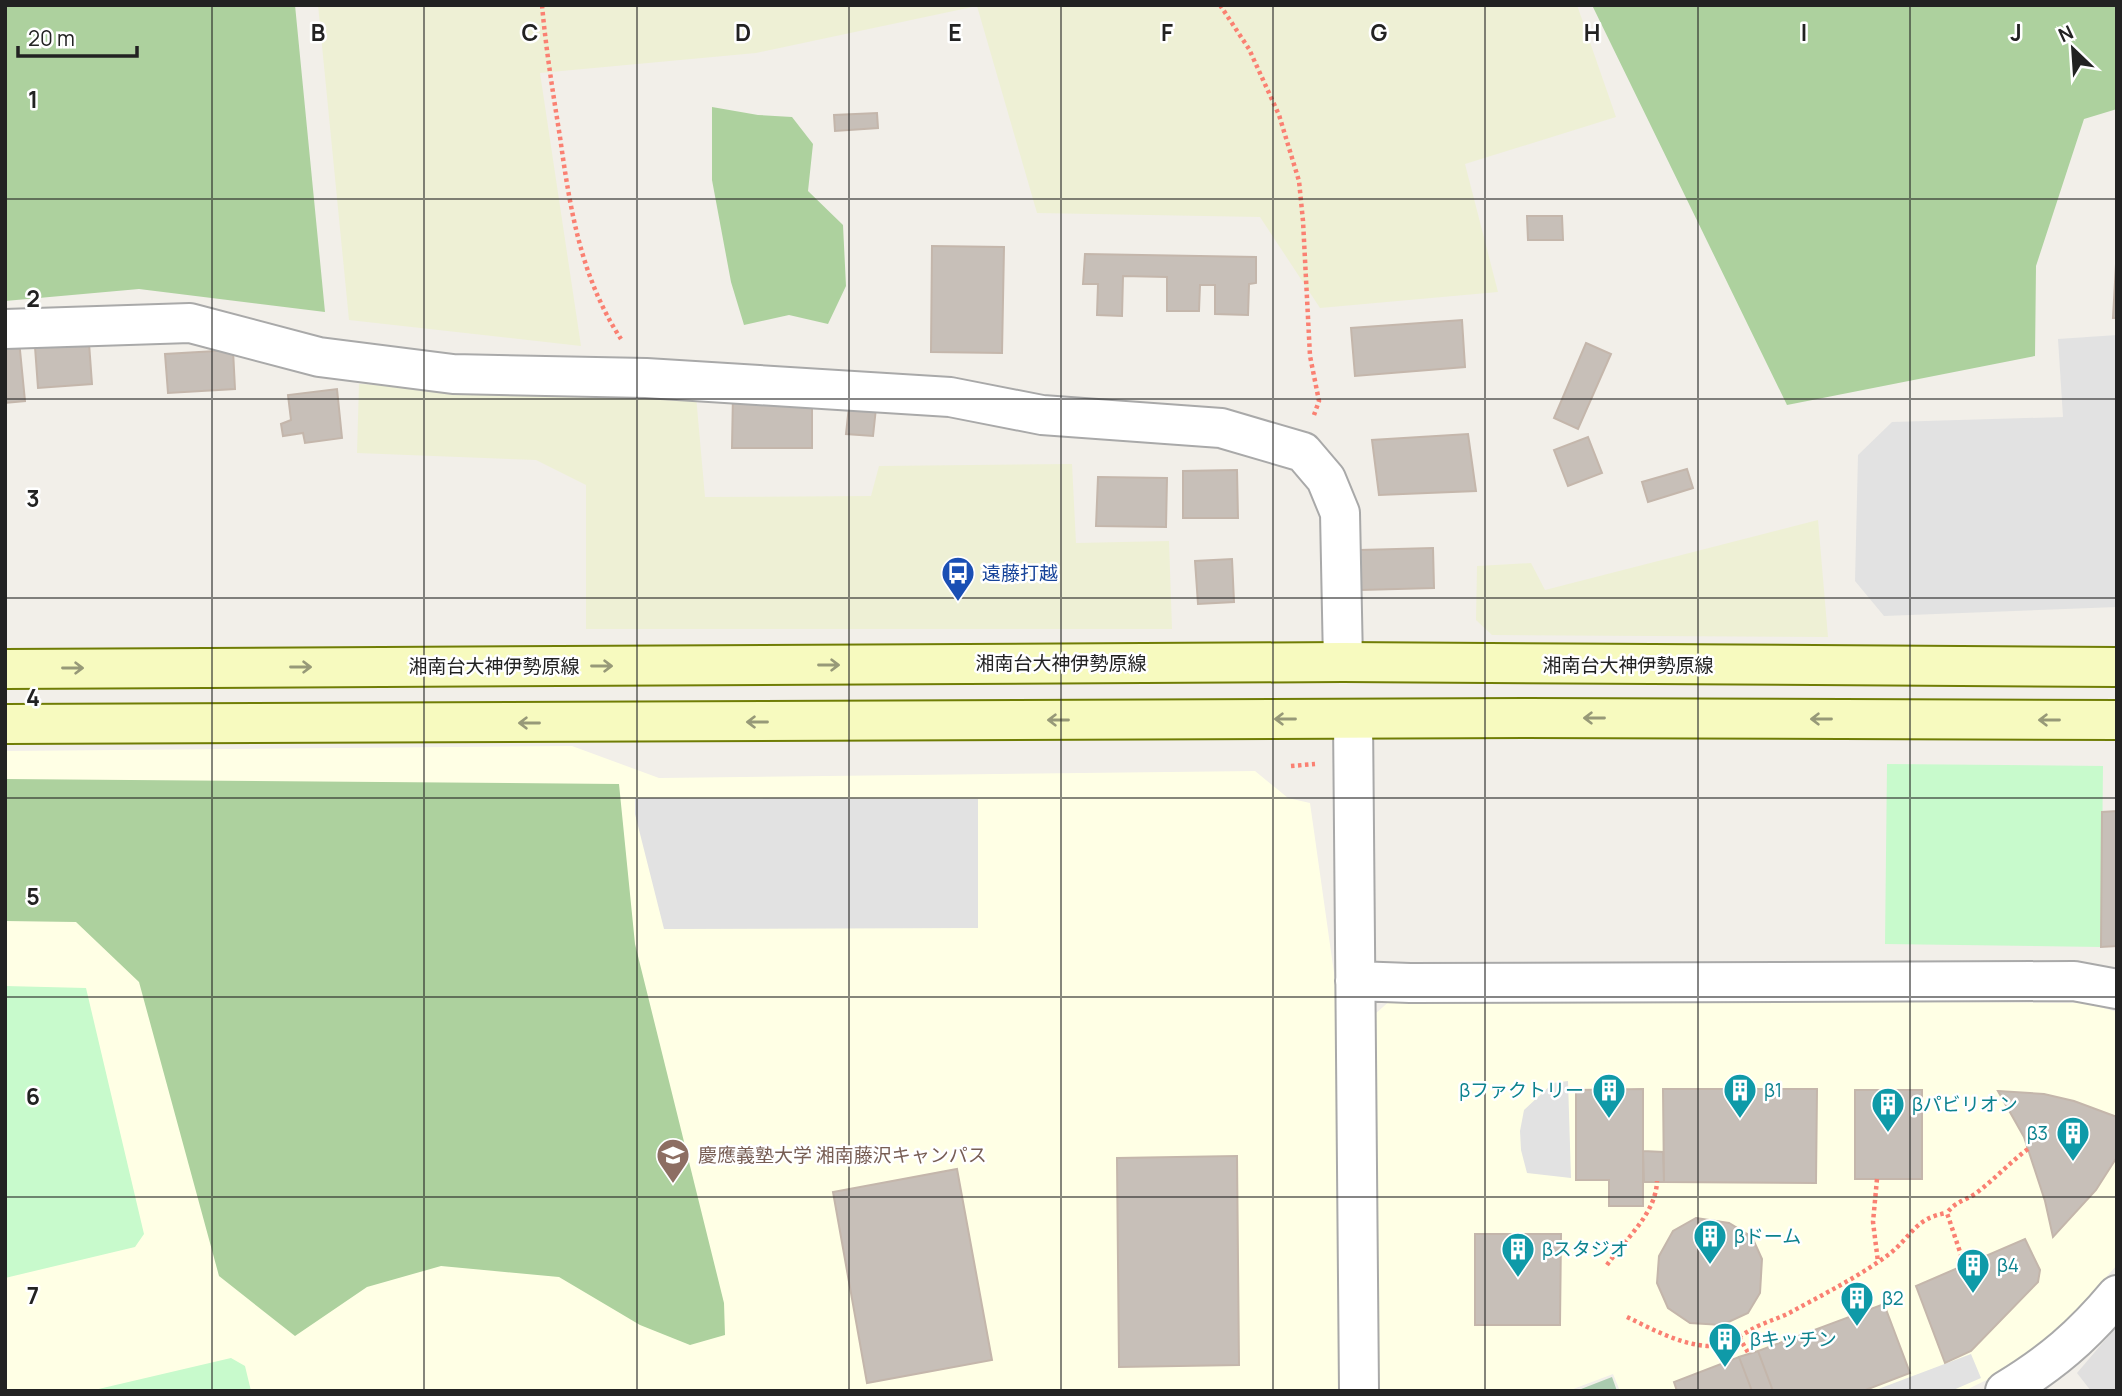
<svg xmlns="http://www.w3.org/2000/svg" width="2122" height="1396" font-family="Manrope,'Noto Sans JP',sans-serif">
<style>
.residential{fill:#e0dfdf}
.education{fill:#ffffe5}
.farmland{fill:#eef0d5}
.forest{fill:#add19e}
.cemetery{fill:#aacbaf}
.park{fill:#c8facc}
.parking{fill:#e2e2e2}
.building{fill:#c7bfb8;stroke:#c4b6ab;stroke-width:2}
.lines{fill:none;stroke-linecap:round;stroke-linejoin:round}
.street-casing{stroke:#a9a9a9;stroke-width:42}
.secondary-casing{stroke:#707d05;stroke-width:42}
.path{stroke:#fa8072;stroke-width:4.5;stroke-dasharray:3.5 3.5;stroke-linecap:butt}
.street{stroke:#fff;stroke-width:38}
.secondary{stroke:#f7fabf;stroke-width:38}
.oneway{stroke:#979978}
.grid{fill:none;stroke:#222;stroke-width:2;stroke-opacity:0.55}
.labels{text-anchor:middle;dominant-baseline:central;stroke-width:5;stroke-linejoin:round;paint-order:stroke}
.transit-label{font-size:19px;fill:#164399;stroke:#fff;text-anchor:start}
.street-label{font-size:19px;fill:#222;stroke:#fff}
.culture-label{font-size:19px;fill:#0d838f;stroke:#fff;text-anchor:start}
.education-label{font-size:19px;fill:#785e54;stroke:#fff;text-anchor:start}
.grid-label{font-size:23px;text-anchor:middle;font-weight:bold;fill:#222;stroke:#fff;stroke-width:5;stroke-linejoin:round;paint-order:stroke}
</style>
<rect width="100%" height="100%" fill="#f2efe9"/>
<path class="residential" d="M2117,1326V1391H2091L2077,1373Z"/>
<path class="education" d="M572,746L659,778L1255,771L1288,798L1310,803L1335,980L1346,1391H5V751Z
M1392,999L2086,1003L2117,1012V1265L2066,1322L2011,1368L1964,1391H1620L1613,1374L1568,1391H1374L1375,1014Z"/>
<path class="farmland" d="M318,5H1577L1616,117L1465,164L1498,292L1320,308L1260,217L1037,213L977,6L756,53L540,73L581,346L349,320Z
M359,384L696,396L705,497L871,496L879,466L1072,464L1076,543L1169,541L1172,629H586V485L536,460L357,453Z
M1818,520L1828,637L1492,635L1476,620L1477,566L1531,563L1545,590Z"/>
<path class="forest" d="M5,5H295L325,312L139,289L5,301Z
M1592,5H2117V109L2084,119L2036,266L2035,356L1787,405Z
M712,107L758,115L792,117L813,144L808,191L843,225L846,286L828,324L789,315L744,325L731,282L712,180Z
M5,779L619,784L635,944L724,1303L725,1335L690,1345L640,1325L559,1277L441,1266L367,1287L295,1336L219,1276L139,982L76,922L5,921Z"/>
<path class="cemetery" d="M1612,1377L1617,1391H1575H1576Z"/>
<path class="park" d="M1887,764L2103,766L2101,947L1885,944Z
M5,986L86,988L144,1234L135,1247L5,1278Z
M231,1358L245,1366L251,1391H90Z"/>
<path class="parking" d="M2117,335V607L1884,616L1855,581L1858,455L1892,422L2063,417L2058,339Z
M635,798L978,799V928L664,929L635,814Z
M1568,1081L1571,1178L1527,1173L1521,1150L1520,1131L1524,1110L1553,1083Z
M1971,1354L1981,1378L1951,1391H1873Z"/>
<path class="building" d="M877,113L878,128L835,131L834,115Z
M1527,216H1562L1563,240H1528Z
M932,246L1004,247L1002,353L931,352Z
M2117,246V318H2113Z
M1085,254L1256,257V283L1249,284L1248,315L1215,314V285H1200L1199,311H1167V277L1123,276L1122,316L1097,315L1098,284H1083Z
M1462,320L1465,367L1355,376L1351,328Z
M19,340L25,401L5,403V342Z
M89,343L92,384L38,388L35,347Z
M1586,343L1611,354L1578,429L1554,418Z
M233,350L235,389L168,393L165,354Z
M337,389L342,438L305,443L303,433L283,436L281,424L291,420L288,395Z
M733,394L812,395V448H732Z
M849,406L876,408L873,436L846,434Z
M1468,434L1476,491L1379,495L1372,440Z
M1588,437L1602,473L1568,486L1554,450Z
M1687,469L1693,488L1648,502L1642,482Z
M1237,470L1238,518H1183V471Z
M1098,477L1167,478L1166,527L1096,526Z
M1433,548L1434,588L1361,590L1360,550Z
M1232,559L1234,602L1198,604L1195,561Z
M2117,811V946L2101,947L2102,812Z
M1643,1089V1206H1609V1180H1576V1090Z
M1663,1089H1817L1816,1183L1664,1182Z
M1855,1090H1922V1179H1855Z
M1998,1091L2044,1094L2074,1101L2117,1117V1157L2096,1190L2053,1237L2045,1201L2024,1137Z
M1643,1151L1663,1152L1664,1182H1644Z
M1237,1156L1239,1365L1119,1367L1117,1158Z
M957,1169L992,1360L867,1383L833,1192Z
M1696,1218L1729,1223L1752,1237L1762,1259L1760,1293L1748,1313L1722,1325L1690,1323L1668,1308L1657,1283L1659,1256L1673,1231Z
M1475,1234H1561L1560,1325H1475Z
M2025,1239L2040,1270L2038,1282L1971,1351L1945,1363L1916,1286Z
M1884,1304L1910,1373L1863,1391H1773L1758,1351Z
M1758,1351L1773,1391H1752L1739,1357Z
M1739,1357L1752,1391H1677L1674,1382Z"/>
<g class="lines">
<defs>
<path id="street" d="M5,329L190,323L319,357L453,374L646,378L950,397L1042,415L1221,428L1303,452L1326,479L1340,513L1343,662
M1353,719L1359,1391
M1355,981L1410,983L2074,981L2117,989
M2005,1391C2051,1363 2082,1337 2117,1295"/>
<path id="secondary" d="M5,669L1343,662L2117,667
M5,724L1525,718L2117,720"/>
</defs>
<use href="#street" class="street-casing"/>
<use href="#secondary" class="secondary-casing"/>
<path class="path" d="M542,5C546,50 553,93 560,137C570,209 581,278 621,339
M1220,5L1249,49L1279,115L1299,181L1303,221L1310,356L1319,401L1314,415
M1291,766L1315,764
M1877,1179L1873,1222L1878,1262
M1964,1264L1947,1213C1955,1202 1964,1201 1975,1194C1994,1180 2009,1163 2028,1149
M1607,1265C1625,1239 1656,1214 1657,1181
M1627,1317C1652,1329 1679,1344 1707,1346C1725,1347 1741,1335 1756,1327C1768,1321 1780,1318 1791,1312C1824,1294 1858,1277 1888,1255C1912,1237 1914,1218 1947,1213
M1739,1337L1749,1354"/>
<use href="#street" class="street"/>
<use href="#secondary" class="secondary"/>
</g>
<defs><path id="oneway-shaft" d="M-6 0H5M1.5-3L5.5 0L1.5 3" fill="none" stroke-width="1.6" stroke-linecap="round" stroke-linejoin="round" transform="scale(1.75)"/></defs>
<g class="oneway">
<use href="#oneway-shaft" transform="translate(829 665)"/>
<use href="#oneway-shaft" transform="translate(602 666)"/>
<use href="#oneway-shaft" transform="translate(301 667)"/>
<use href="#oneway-shaft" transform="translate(73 668)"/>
<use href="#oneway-shaft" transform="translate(1594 718) rotate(-180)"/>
<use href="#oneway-shaft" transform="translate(1285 719) rotate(180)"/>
<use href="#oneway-shaft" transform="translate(1821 719) rotate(-180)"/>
<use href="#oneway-shaft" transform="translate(1058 720) rotate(180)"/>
<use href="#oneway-shaft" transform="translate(2049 720) rotate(-180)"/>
<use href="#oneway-shaft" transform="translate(757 722) rotate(180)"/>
<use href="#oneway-shaft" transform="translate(529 723) rotate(180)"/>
</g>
<path class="grid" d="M212,5V1391M424,5V1391M637,5V1391M849,5V1391M1061,5V1391M1273,5V1391M1485,5V1391M1698,5V1391M1910,5V1391M5,199H2117M5,399H2117M5,598H2117M5,798H2117M5,997H2117M5,1197H2117"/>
<defs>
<symbol id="bus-pin" viewBox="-11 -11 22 30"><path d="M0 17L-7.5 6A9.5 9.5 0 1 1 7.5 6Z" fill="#1a4fb4" stroke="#fff"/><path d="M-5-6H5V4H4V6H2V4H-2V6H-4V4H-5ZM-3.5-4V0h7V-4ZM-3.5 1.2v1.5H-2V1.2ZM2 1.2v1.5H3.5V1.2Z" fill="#fff"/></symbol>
<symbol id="building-pin" viewBox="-11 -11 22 30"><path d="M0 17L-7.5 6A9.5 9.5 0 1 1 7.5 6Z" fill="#0f9aa8" stroke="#fff"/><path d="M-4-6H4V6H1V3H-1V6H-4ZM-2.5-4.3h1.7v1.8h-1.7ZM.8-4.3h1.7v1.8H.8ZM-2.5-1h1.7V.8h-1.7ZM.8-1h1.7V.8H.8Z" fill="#fff"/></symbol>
<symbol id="university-pin" viewBox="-11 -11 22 30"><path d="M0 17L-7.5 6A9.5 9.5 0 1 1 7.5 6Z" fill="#8d6e63" stroke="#fff"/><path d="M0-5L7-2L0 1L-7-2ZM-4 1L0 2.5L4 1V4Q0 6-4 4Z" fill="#fff"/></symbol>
</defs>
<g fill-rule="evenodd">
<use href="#bus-pin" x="939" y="554" width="38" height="52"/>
<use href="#building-pin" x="1590" y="1071" width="38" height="52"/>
<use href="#building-pin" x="1721" y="1071" width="38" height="52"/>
<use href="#building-pin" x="1869" y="1085" width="38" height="52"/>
<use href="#building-pin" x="2054" y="1114" width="38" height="52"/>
<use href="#university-pin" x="654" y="1136" width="38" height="52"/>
<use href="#building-pin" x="1691" y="1217" width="38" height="52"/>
<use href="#building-pin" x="1499" y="1230" width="38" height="52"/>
<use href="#building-pin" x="1954" y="1246" width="38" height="52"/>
<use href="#building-pin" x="1838" y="1279" width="38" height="52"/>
<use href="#building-pin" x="1706" y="1320" width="38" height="52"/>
</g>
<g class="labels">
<g class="transit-label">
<text x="982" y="573">遠藤打越</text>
</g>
<g class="street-label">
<text x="1061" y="663">湘南台大神伊勢原線</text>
<text x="1628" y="665">湘南台大神伊勢原線</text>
<text x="494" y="666">湘南台大神伊勢原線</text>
</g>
<g class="culture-label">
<text x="1584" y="1090" text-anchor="end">βファクトリー</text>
<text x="1764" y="1090">β1</text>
<text x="1912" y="1104">βパビリオン</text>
<text x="2048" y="1133" text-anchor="end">β3</text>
<text x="1734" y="1236">βドーム</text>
<text x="1542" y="1249">βスタジオ</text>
<text x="1997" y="1265">β4</text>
<text x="1882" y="1298">β2</text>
<text x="1750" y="1339">βキッチン</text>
</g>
<g class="education-label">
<text x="698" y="1155">慶應義塾大学 湘南藤沢キャンパス</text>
</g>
</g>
<g class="grid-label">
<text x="318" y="41">B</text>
<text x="530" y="41">C</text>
<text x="743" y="41">D</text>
<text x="955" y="41">E</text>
<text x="1167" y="41">F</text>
<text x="1379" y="41">G</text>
<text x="1592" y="41">H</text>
<text x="1804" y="41">I</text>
<text x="2016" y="41">J</text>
<text x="33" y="108">1</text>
<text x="33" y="307">2</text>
<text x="33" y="507">3</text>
<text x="33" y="706">4</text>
<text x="33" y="905">5</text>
<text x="33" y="1105">6</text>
<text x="33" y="1304">7</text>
</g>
<rect width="2122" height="1396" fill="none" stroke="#222222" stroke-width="14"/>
<g transform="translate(2073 49) rotate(335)" stroke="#ffffff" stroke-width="5" paint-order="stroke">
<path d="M0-5L12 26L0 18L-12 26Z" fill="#222222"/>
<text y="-10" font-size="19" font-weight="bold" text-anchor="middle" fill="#222222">N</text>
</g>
<path d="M18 46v10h119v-10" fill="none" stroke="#222222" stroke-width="3.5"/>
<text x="28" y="46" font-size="21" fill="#222222" stroke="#ffffff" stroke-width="5" paint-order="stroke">20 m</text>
</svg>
